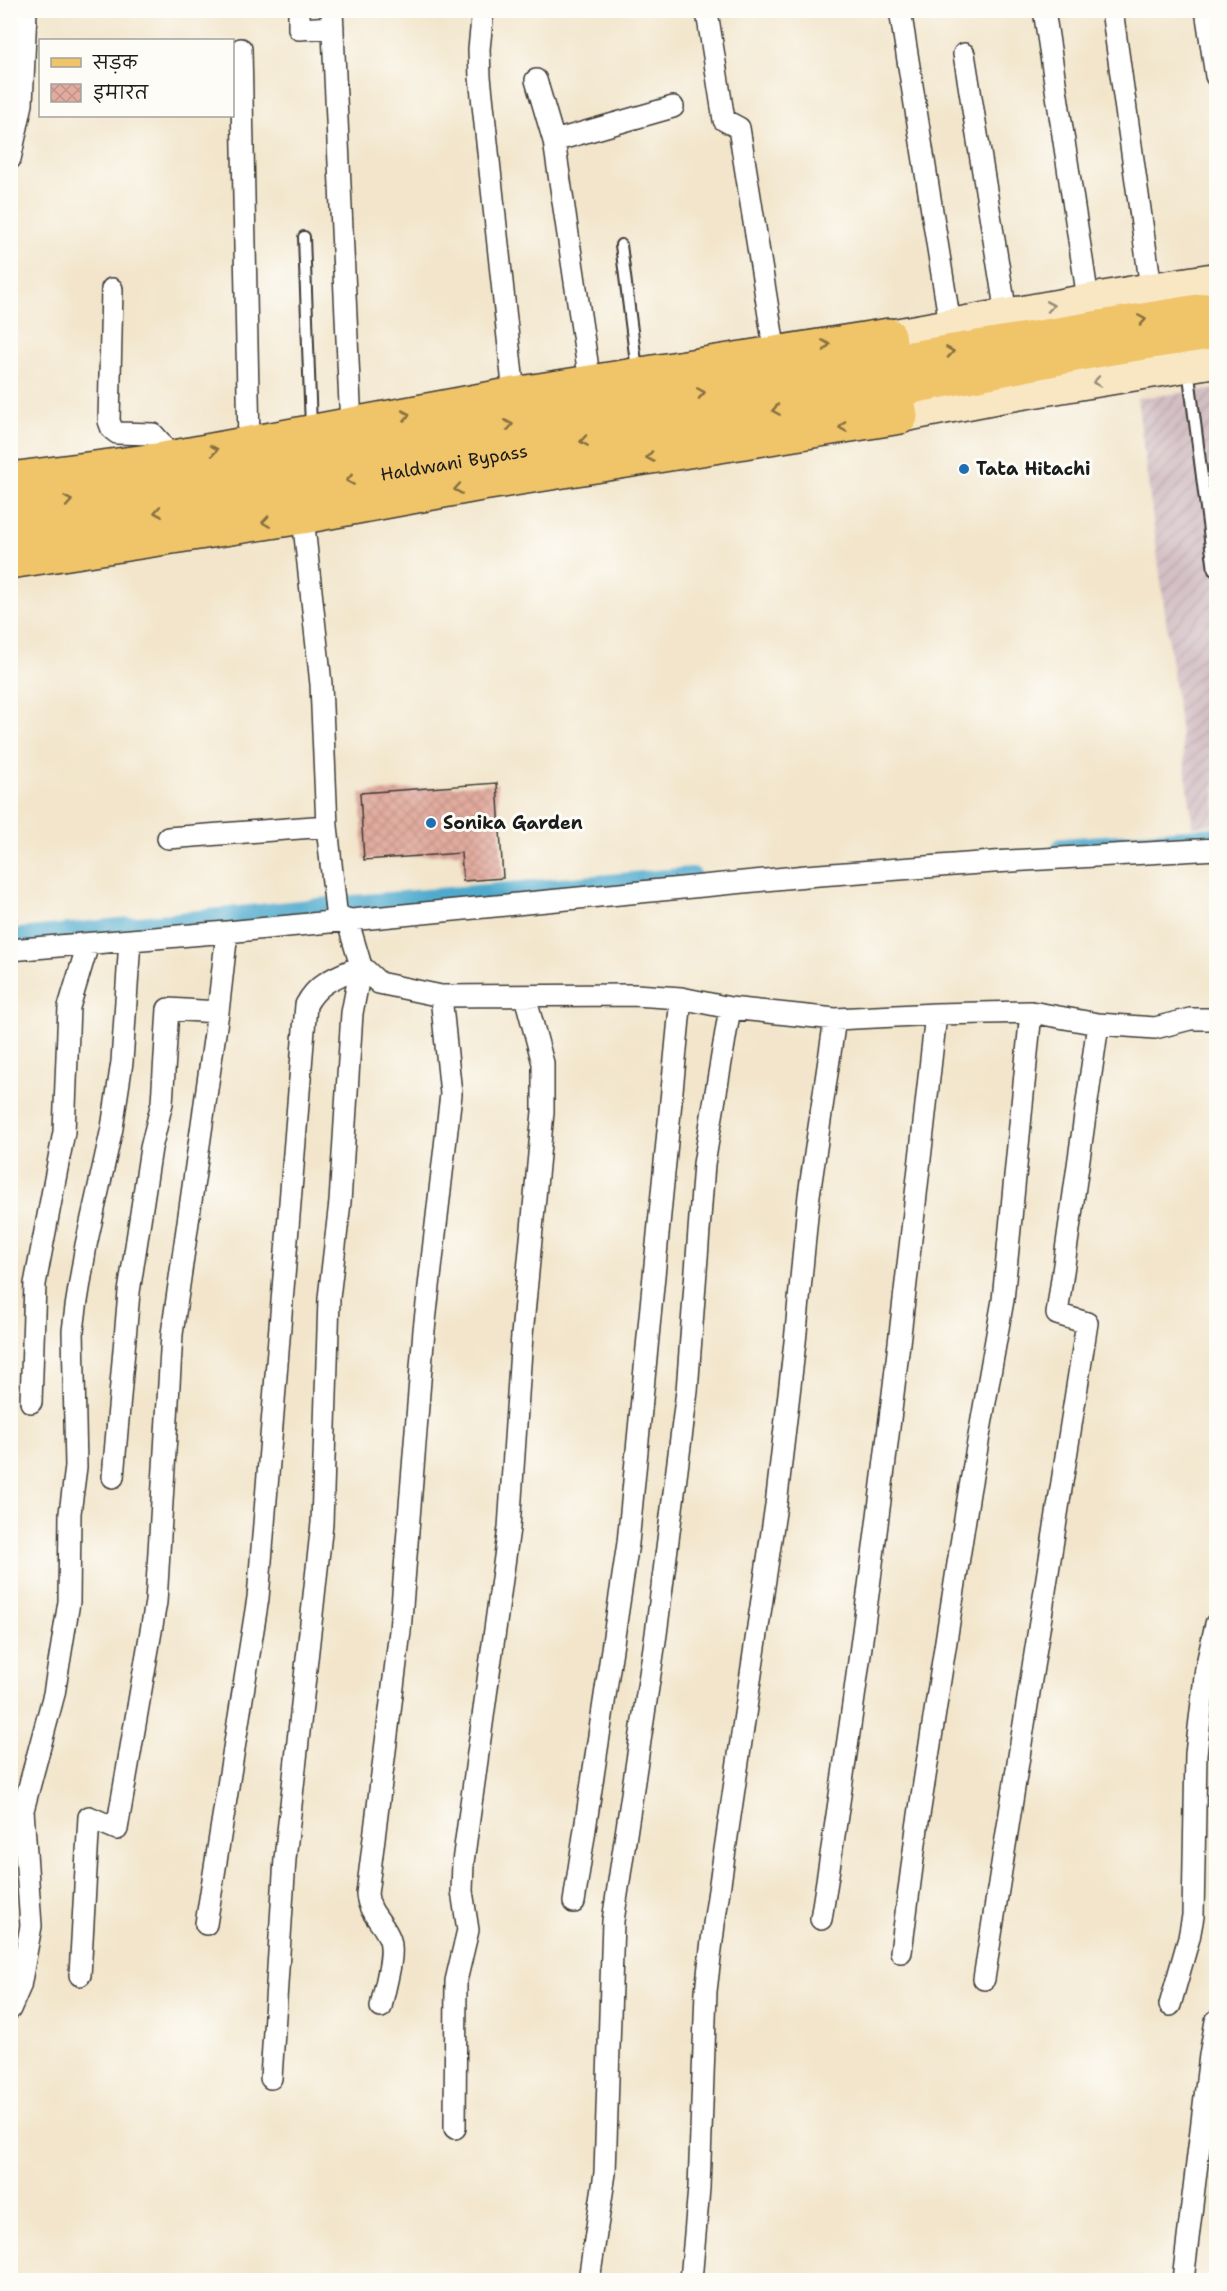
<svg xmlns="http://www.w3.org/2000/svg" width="1227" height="2291" font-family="'Shantell Sans','Playpen Sans Deva',sans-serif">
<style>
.industrial{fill:url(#industrial-furrows)}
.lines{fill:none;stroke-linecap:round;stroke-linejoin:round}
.canal{stroke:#50aacd;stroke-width:20}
.building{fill:url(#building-cross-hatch)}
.lane-casing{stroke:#3c3a36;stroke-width:14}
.street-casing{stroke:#3c3a36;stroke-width:24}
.secondary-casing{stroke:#3c3a36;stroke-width:33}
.primary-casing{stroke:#3c3a36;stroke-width:36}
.highway-casing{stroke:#3c3a36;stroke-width:36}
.lane{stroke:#fff;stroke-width:10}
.street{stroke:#fff;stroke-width:21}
.secondary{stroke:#f9e7c3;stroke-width:30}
.primary{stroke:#f0c469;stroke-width:33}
.highway{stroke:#f0c469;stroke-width:33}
.oneway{stroke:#968c78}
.oneway2{stroke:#867042}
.poi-dot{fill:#1f6fb2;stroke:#fdfcf7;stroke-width:2}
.labels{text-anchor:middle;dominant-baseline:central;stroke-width:6;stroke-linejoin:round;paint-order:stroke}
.street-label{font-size:18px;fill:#1c1c1c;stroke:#fdfcf7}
.poi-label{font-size:18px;font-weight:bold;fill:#1c1c1c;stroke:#fdfcf7;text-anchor:start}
</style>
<defs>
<pattern id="industrial-furrows" width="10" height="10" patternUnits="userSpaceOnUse" patternTransform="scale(1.5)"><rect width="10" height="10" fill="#d2bec3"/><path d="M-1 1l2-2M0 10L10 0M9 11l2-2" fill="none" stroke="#b4a3a7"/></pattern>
<pattern id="building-cross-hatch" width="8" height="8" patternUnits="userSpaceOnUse" patternTransform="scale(1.5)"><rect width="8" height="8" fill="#e2ab9f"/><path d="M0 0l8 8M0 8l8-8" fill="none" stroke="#c19388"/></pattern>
</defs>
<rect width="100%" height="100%" fill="#fdfcf7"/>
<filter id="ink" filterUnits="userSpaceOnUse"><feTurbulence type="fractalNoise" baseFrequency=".0167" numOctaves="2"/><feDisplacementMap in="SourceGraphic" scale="12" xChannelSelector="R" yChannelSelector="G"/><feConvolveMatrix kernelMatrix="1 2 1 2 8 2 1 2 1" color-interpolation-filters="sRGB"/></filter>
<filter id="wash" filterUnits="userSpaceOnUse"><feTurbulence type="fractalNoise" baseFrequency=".008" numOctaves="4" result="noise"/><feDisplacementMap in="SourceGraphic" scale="24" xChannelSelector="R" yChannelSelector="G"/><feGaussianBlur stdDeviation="1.35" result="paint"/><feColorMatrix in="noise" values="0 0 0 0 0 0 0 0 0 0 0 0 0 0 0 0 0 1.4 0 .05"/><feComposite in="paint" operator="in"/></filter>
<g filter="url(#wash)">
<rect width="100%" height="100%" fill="#f2e5cb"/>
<path class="industrial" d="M1216,389V824L1193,827L1137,398Z"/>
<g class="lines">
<path class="canal" d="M1062,848L1216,837
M10,939L329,907L692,877"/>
</g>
<g id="blocks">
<path class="building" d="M497,783L503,878L463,881L461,853L364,860L360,793Z"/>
</g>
</g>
<g filter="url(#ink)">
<use href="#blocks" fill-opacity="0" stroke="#3c3a36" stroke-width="1.5"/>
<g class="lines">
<defs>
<path id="lane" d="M304,237L311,427
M621,245L637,370
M1188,368L1214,570"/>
<path id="street" d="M299,10V29L333,27
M332,10L351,426
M483,10L479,49L480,77L514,394
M900,10L950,324
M1044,10L1088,299
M1112,10L1151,288
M1206,10L1216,76
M707,12L724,120L739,128L775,353
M241,49L249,443
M964,54L1006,314
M536,80L554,141L590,382
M554,141L673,107
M10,159L22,104L26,10
M112,289L109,421L112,429L117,433L153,434L161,443L163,459
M303,517L321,684L327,826L337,920
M168,838L327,826
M347,919L361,966L379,983L441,996L635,995L681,998L730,1008L835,1019L936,1014L1031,1012L1098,1024L1155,1028L1190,1019H1216
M10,950L227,932L806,876L993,862L1216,849
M31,1402L35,1284L64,1132L69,1007L88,944
M113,1477L129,1292L151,1148L162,1103L168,1009L218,1012
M574,1902L628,1543L681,998
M821,1919C869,1619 903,1316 936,1014
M206,1924L258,1598L306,1005C319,981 337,977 361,966
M901,1952L917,1828L969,1493L1003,1300L1031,1012
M80,1975L89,1817L117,1829L156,1602L172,1334L218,1012L227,932
M984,1979L1087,1323L1057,1314L1098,1024
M1170,2005L1189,1938L1193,1916L1196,1754L1206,1668L1216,1624
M381,2007C384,1989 395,1957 390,1940C384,1922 369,1915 367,1894L400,1631L424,1330L451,1094L441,996
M10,2009L20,1986L31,1926L23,1810L54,1694L69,1602L70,1513L76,1467L73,1331L76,1307L86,1245L112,1128L122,1062L130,940
M271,2078L285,1859L322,1523L329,1298L340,1202L352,1013L361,966
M455,2128L456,1981L468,1930L462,1891L463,1862L509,1528L522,1335L543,1112V1063L525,996
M589,2280L605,2173L613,1921L656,1634L687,1391L704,1164L730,1008
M691,2280L699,2188L706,1991L714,1924L776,1505L795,1342L809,1195L835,1019
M1183,2280L1210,2055L1216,2021"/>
<path id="secondary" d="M889,335L1151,288L1216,278
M901,417L999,398L1216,362"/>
<g id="primary">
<path d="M10,511L892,361"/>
<path id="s1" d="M10,536L896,390"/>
</g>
<path id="highway" d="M892,361L1216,308
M896,390L1106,349L1216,332
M10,479L163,459L514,394L889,335L901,417L476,485L303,517L10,562"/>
</defs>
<use href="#lane" class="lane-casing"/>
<use href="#street" class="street-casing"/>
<use href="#secondary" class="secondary-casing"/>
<use href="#primary" class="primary-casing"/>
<use href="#highway" class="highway-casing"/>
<use href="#lane" class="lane"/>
<use href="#street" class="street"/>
<use href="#secondary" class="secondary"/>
<use href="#primary" class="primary"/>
<use href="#highway" class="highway"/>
</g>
<defs><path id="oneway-chevron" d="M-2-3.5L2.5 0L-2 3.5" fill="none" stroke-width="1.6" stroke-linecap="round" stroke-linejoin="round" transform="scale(1.5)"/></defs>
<g class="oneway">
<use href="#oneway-chevron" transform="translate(1050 306) rotate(-10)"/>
<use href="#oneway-chevron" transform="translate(1097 382) rotate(170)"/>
</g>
<g class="oneway2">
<use href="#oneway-chevron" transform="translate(1142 320) rotate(-9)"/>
<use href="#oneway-chevron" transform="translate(826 345) rotate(-9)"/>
<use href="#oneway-chevron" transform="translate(950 352) rotate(-9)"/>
<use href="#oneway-chevron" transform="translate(701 393) rotate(-9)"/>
<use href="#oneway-chevron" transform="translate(776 410) rotate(171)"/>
<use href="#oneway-chevron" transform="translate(406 415) rotate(-11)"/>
<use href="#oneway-chevron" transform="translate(509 425) rotate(-10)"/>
<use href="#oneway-chevron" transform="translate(843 427) rotate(171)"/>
<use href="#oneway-chevron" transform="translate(584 441) rotate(171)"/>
<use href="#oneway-chevron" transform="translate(214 450) rotate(-10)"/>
<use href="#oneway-chevron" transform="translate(650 457) rotate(171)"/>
<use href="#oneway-chevron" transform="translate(350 480) rotate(171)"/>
<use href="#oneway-chevron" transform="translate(458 489) rotate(170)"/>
<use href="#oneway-chevron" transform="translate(68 501) rotate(-10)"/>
<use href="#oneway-chevron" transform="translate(158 512) rotate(170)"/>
<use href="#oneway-chevron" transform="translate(266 522) rotate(172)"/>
</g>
</g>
<g class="poi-dot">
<circle cx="964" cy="469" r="6"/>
<circle cx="431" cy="823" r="6"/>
</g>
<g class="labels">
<g class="street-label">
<text stroke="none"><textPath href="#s1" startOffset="450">Haldwani Bypass</textPath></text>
</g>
<g class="poi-label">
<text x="976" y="469">Tata Hitachi</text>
<text x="443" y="823">Sonika Garden</text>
</g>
</g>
<rect width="1227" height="2291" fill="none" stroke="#fdfcf7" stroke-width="36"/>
<rect x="39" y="39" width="195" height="78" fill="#fdfcf7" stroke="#a3a29f" stroke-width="1.5"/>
<rect x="51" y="58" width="30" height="9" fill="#f0c469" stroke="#a3a29f" stroke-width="1.5"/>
<text x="93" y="69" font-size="18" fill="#1c1c1c">सड़क</text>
<rect x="51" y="84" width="30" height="18" fill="url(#building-cross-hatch)" stroke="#a3a29f" stroke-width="1.5"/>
<text x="93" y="99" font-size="18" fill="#1c1c1c">इमारत</text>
</svg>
